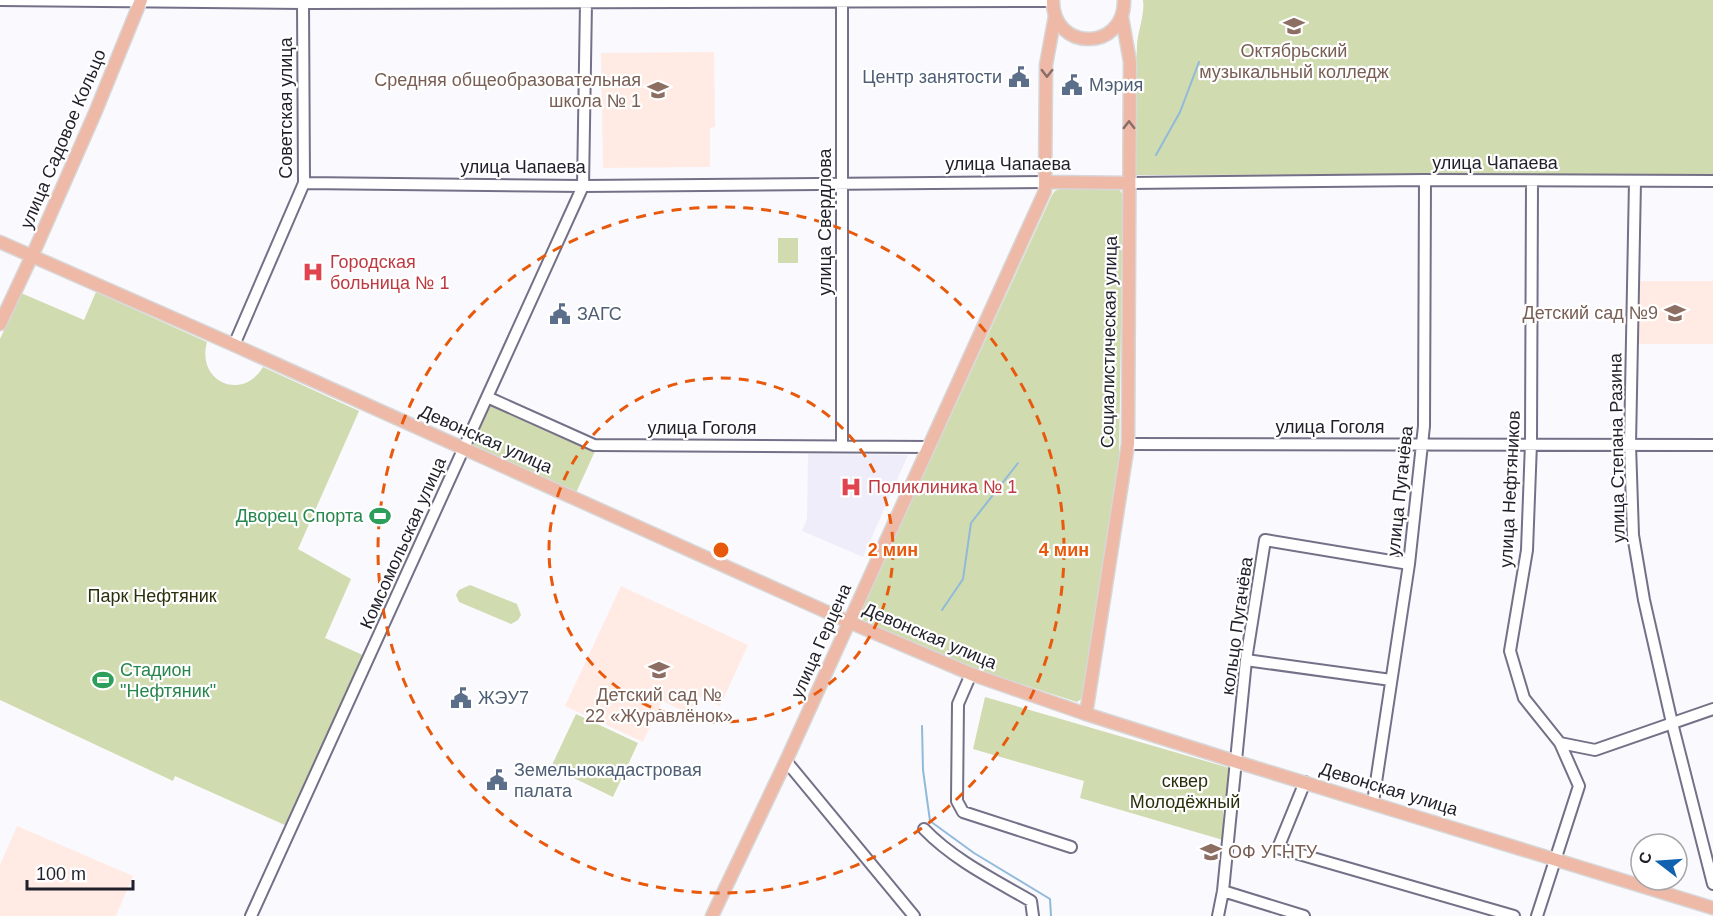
<svg xmlns="http://www.w3.org/2000/svg" width="1713" height="916" font-family="Arial,sans-serif">
<style>
.built{fill:#efedfa}
.education{fill:#ffebe3}
.green{fill:#d0dbb0}
.lines{fill:none;stroke-linecap:round;stroke-linejoin:round}
.stream{stroke:#91bada;stroke-width:2}
.minor-casing{stroke:#747087;stroke-width:14}
.major-casing{stroke:#d7d7d8;stroke-width:15}
.minor{stroke:#fff;stroke-width:10}
.major{stroke:#eeb9a7;stroke-width:12}
.oneway{stroke:#886c68}
.ring{fill:none;stroke:#e8590c;stroke-width:3;stroke-dasharray:10 8}
.labels{text-anchor:middle;dominant-baseline:central;stroke-width:4.5;stroke-linejoin:round;paint-order:stroke}
.education-label{font-size:18px;fill:#785e54;stroke:#fff}
.service-label{font-size:18px;fill:#4e5e75;stroke:#fff;text-anchor:start}
.street-label{font-size:18px;fill:#211f29;stroke:#fff}
.health-label{font-size:18px;fill:#be3a42;stroke:#fff;text-anchor:start}
.leisure-label{font-size:18px;fill:#27864d;stroke:#fff;text-anchor:end}
.park-label{font-size:18px;fill:#29300c;stroke:#fff}
.centre{fill:#e8590c;stroke:#fff;stroke-width:3}
.ring-label{font-size:18px;text-anchor:middle;font-weight:bold;fill:#e8590c;stroke:#fff;stroke-width:4.5;stroke-linejoin:round;paint-order:stroke}
</style>
<rect width="100%" height="100%" fill="#faf9fe"/>
<path class="built" d="M808,454L908,455L863,557L802,531L807,519Z"/>
<path class="education" d="M714,52L715,127L710,128V167L603,168L601,53Z
M1638,281H1713V344H1638Z
M621,586L748,645L720,706L698,696L690,714L662,701L643,742L565,706Z
M17,826L133,876L116,916H0V865Z"/>
<path class="green" d="M1143,0H1713V174L1136,175C1136,132 1135,88 1137,45C1138,30 1145,15 1143,0Z
M1062,188L1119,189L1123,195L1119,459L1084,697L1077,702L953,662L863,620L859,616L1052,195L1055,191Z
M798,238V263H778V238Z
M96,292L207,342C196,382 242,402 263,367L359,411L298,549L351,579L325,638L365,656L287,826L175,776L173,781L0,700V339L21,293L84,320Z
M490,402L596,449L575,495L470,447Z
M470,585L517,604L521,615L518,620L511,624L459,602L456,595L459,590Z
M985,697L1233,769L1223,805V840L1080,798L1084,781L973,749Z
M576,714L638,743L613,797L551,767Z"/>
<g class="lines">
<path class="stream" d="M1156,155L1180,112L1199,62
M942,610L963,579L971,523L1018,463
M922,726L923,770L930,821L974,853L1050,899L1051,916"/>
<defs>
<path id="minor" d="M0,0L303,3L1053,1
M842,0V445
M1635,181L1630,445L1633,535L1644,600L1672,723L1713,884
M1532,182L1531,443L1527,550L1510,651L1524,698L1560,743L1579,786L1537,916
M304,183L583,186L1047,182
M1129,183L1425,180L1713,181
M234,345L304,183L303,3
M487,397L594,445L928,447
M1128,444L1713,445
M1246,660L1391,680
M971,674L958,704L957,801L963,812L1071,847
M1560,743L1595,750L1713,709
M786,761L914,916
M1305,782L1278,848L1514,916
M1373,802L1409,564L1424,426L1425,180
M924,829C954,860 993,879 1031,901L1033,916
M1223,891L1304,916
M251,916L583,186L586,3
M1218,916L1223,891L1246,660L1265,540L1409,564"/>
<path id="major" d="M1053,0C1052,52 1125,52 1124,0
M1047,182L1129,183
M0,242L234,345L849,622L971,674L1086,714L1237,762L1713,908
M0,324L37,245L95,113L141,0
M1086,714L1128,444L1130,62L1122,17
M712,916L786,761L1045,191L1046,65L1055,16"/>
</defs>
<use href="#minor" class="minor-casing"/>
<use href="#major" class="major-casing"/>
<use href="#minor" class="minor"/>
<use href="#major" class="major"/>
</g>
<defs><path id="oneway-chevron" d="M-2-3.5L2.5 0L-2 3.5" fill="none" stroke-width="1.6" stroke-linecap="round" stroke-linejoin="round" transform="scale(1.5)"/></defs>
<g class="oneway">
<use href="#oneway-chevron" transform="translate(1047 73) rotate(91)"/>
<use href="#oneway-chevron" transform="translate(1129 125) rotate(-90)"/>
</g>
<g class="ring">
<circle cx="721" cy="550" r="172"/>
<circle cx="721" cy="550" r="343"/>
</g>
<defs>
<symbol id="university-bare" viewBox="-9 -9 18 18"><path d="M0-5L7-2L0 1L-7-2ZM-4 1L0 2.5L4 1V4Q0 6-4 4Z" fill="#8d6e63" stroke="#fff" stroke-width="2.5" paint-order="stroke"/></symbol>
<symbol id="civic-bare" viewBox="-9 -9 18 18"><path d="M-.6-6.5H3V-4.5H.6V-3L4-1V1h2V6H-6V1h2V-1L-.6-3ZM-1.2 2.5V6h2.4V2.5Z" fill="#5c6f8a" stroke="#fff" stroke-width="2.5" paint-order="stroke"/></symbol>
<symbol id="school-bare" viewBox="-9 -9 18 18"><path d="M0-5L7-2L0 1L-7-2ZM-4 1L0 2.5L4 1V4Q0 6-4 4Z" fill="#8d6e63" stroke="#fff" stroke-width="2.5" paint-order="stroke"/></symbol>
<symbol id="hospital-bare" viewBox="-9 -9 18 18"><path d="M-5-5h3v3.5h4V-5h3V5h-3V1.5h-4V5h-3Z" fill="#e0444e" stroke="#fff" stroke-width="2.5" paint-order="stroke"/></symbol>
<symbol id="stadium-bare" viewBox="-9 -9 18 18"><path d="M0-5a6.5 5 0 1 0 0 10a6.5 5 0 1 0 0-10ZM-3.5-1.8h7v3.6h-7Z" fill="#2e9e5b" stroke="#fff" stroke-width="2.5" paint-order="stroke"/></symbol>
</defs>
<g fill-rule="evenodd">
<use href="#university-bare" x="1279" y="11" width="30" height="30"/>
<use href="#civic-bare" x="1004" y="62" width="30" height="30"/>
<use href="#civic-bare" x="1057" y="70" width="30" height="30"/>
<use href="#school-bare" x="643" y="75" width="30" height="30"/>
<use href="#hospital-bare" x="298" y="257" width="30" height="30"/>
<use href="#school-bare" x="1660" y="298" width="30" height="30"/>
<use href="#civic-bare" x="545" y="299" width="30" height="30"/>
<use href="#hospital-bare" x="836" y="472" width="30" height="30"/>
<use href="#stadium-bare" x="365" y="501" width="30" height="30"/>
<use href="#school-bare" x="644" y="655" width="30" height="30"/>
<use href="#stadium-bare" x="88" y="665" width="30" height="30"/>
<use href="#civic-bare" x="446" y="683" width="30" height="30"/>
<use href="#civic-bare" x="482" y="765" width="30" height="30"/>
<use href="#university-bare" x="1196" y="837" width="30" height="30"/>
</g>
<g class="labels">
<g class="education-label">
<text x="1294" y="51">Октябрьский<tspan x="1294" dy="21">музыкальный колледж</tspan></text>
<text x="641" y="80" text-anchor="end">Средняя общеобразовательная<tspan x="641" dy="21">школа № 1</tspan></text>
<text x="1658" y="313" text-anchor="end">Детский сад №9</text>
<text x="659" y="695">Детский сад №<tspan x="659" dy="21">22 «Журавлёнок»</tspan></text>
<text x="1228" y="852" text-anchor="start">ОФ УГНТУ</text>
</g>
<g class="service-label">
<text x="1002" y="77" text-anchor="end">Центр занятости</text>
<text x="1089" y="85">Мэрия</text>
<text x="577" y="314">ЗАГС</text>
<text x="478" y="698">ЖЭУ7</text>
<text x="514" y="770">Земельнокадастровая<tspan x="514" dy="21">палата</tspan></text>
</g>
<g class="street-label">
<text transform="translate(286 108) rotate(-90)">Советская улица</text>
<text transform="translate(63 139) rotate(-67)">улица Садовое Кольцо</text>
<text x="1495" y="163">улица Чапаева</text>
<text x="1008" y="164">улица Чапаева</text>
<text x="523" y="167">улица Чапаева</text>
<text transform="translate(825 222) rotate(-90)">улица Свердлова</text>
<text transform="translate(1109 342) rotate(-89)">Социалистическая улица</text>
<text x="1330" y="427">улица Гоголя</text>
<text x="702" y="428">улица Гоголя</text>
<text transform="translate(486 439) rotate(24)">Девонская улица</text>
<text transform="translate(1617 448) rotate(-91)">улица Степана Разина</text>
<text transform="translate(1510 489) rotate(-87)">улица Нефтяников</text>
<text transform="translate(1400 491) rotate(-84)">улица Пугачёва</text>
<text transform="translate(403 543) rotate(-66)">Комсомольская улица</text>
<text transform="translate(1237 626) rotate(-82)">кольцо Пугачёва</text>
<text transform="translate(930 636) rotate(23)">Девонская улица</text>
<text transform="translate(821 641) rotate(-66)">улица Герцена</text>
<text transform="translate(1389 789) rotate(17)">Девонская улица</text>
</g>
<g class="health-label">
<text x="330" y="262">Городская<tspan x="330" dy="21">больница № 1</tspan></text>
<text x="868" y="487">Поликлиника № 1</text>
</g>
<g class="leisure-label">
<text x="363" y="516">Дворец Спорта</text>
<text x="120" y="670" text-anchor="start">Стадион<tspan x="120" dy="21">"Нефтяник"</tspan></text>
</g>
<g class="park-label">
<text x="152" y="596">Парк Нефтяник</text>
<text x="1185" y="781">сквер<tspan x="1185" dy="21">Молодёжный</tspan></text>
</g>
</g>
<circle cx="721" cy="550" r="9" class="centre"/>
<g class="ring-label">
<text x="893" y="556">2 мин</text>
<text x="1064" y="556">4 мин</text>
</g>
<g transform="translate(1659 862) rotate(287)"><circle r="28" fill="#ffffff" stroke="#a6a5a9" stroke-width="1.5"/>
<path d="M0-4.5L10 22L0 15L-10 22Z" fill="#1061b0"/>
<text y="-9" font-size="16" font-weight="bold" text-anchor="middle" fill="#211f29">С</text>
</g>
<path d="M27 880v9h106v-9" fill="none" stroke="#211f29" stroke-width="3"/>
<text x="36" y="880" font-size="18" fill="#211f29" stroke="#ffffff" stroke-width="4.5" paint-order="stroke">100 m</text>
</svg>
